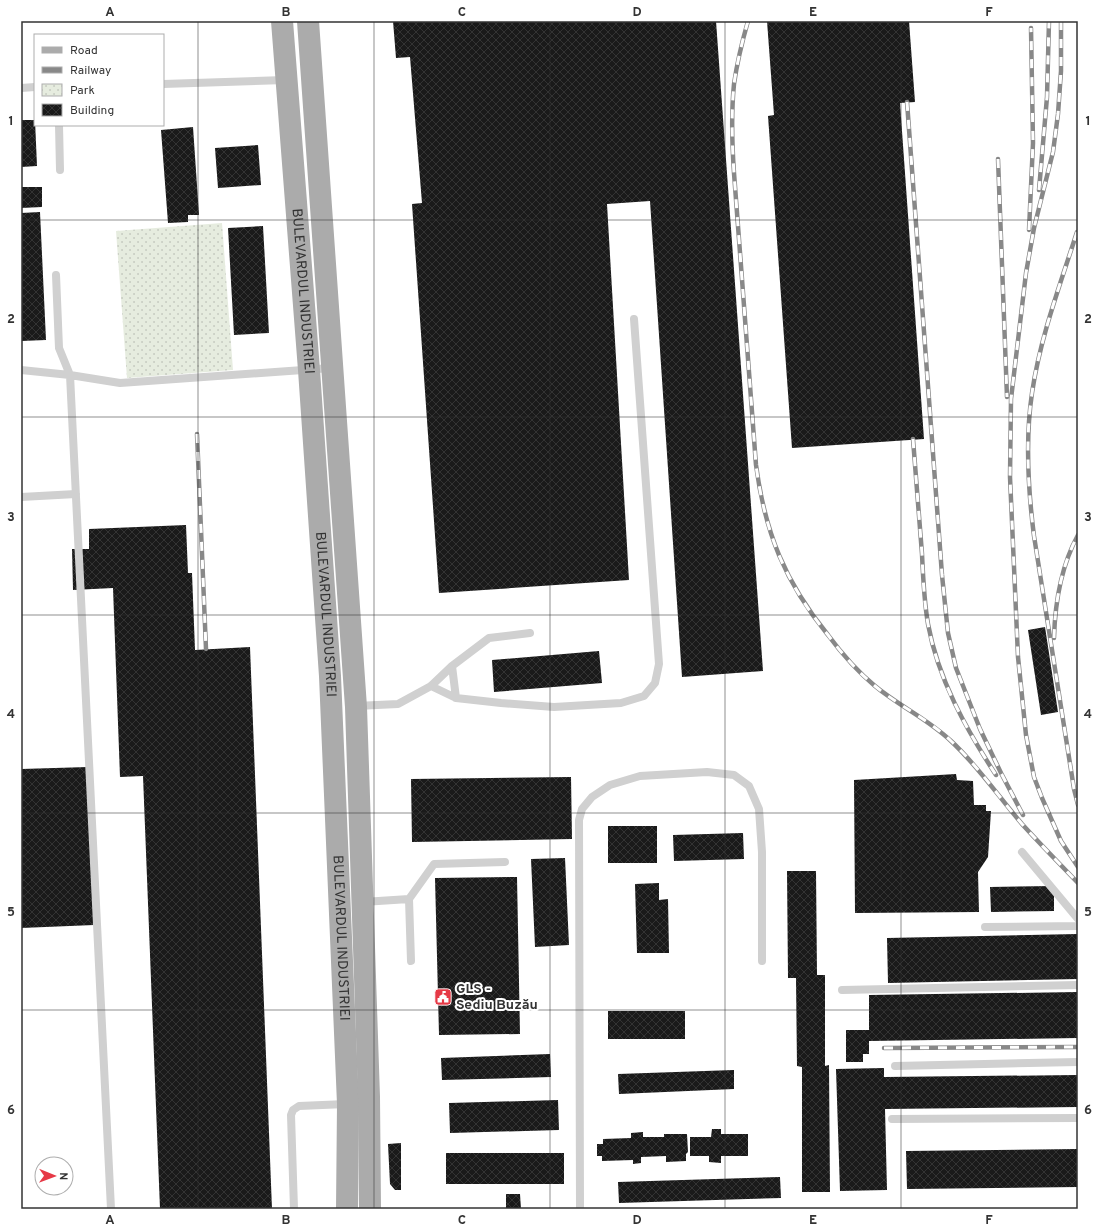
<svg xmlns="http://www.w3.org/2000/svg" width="1099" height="1230" font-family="Overpass,sans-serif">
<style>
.park{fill:url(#park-dots)}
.building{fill:url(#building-cross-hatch)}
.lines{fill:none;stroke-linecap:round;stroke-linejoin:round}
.lane{stroke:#d0d0d0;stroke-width:8}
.primary{stroke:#ababab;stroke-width:22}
.rail-casing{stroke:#888;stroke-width:4.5}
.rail{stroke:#fff;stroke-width:3;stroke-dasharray:9;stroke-linecap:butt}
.grid{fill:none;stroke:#333;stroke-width:1;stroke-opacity:0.55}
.labels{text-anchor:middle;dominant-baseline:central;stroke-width:4;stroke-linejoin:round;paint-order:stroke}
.street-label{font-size:14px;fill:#333;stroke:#fff}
.poi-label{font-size:14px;font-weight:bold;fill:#333;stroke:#fff;text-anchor:start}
.neatline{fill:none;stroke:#333;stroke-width:1.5}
.grid-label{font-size:13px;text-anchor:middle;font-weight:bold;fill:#333}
</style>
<defs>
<pattern id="park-dots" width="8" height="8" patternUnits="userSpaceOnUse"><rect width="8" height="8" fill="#e6ecdf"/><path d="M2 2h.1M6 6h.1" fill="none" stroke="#c6cbc0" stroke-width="1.8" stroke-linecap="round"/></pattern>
<pattern id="building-cross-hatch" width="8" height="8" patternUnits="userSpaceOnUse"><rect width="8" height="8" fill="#1a1a1a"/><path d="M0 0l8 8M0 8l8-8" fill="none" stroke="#333"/></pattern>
</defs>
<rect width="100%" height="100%" fill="#fff"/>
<path class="park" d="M222,223L233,370L127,378L116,231Z"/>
<path class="building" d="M393,21H716L763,671L682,677L650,201L607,204L629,580L439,593L412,204L422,203L410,57L396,58Z
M767,21H909L915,102L900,103L924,439L792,448L768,116L774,115Z
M21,120H35L37,166L21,167Z
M193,127L199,215H188V222L168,223L161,130Z
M258,145L261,185L218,188L215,148Z
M21,187H42V207L21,208Z
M40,212L46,340L21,341V213Z
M263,226L269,333L234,335L228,228Z
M186,525L188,573H192L195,650L250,647L272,1209H160L143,776L120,777L113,588L73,590L72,549H89V529Z
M1045,627L1058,712L1041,715L1028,630Z
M599,651L602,683L494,692L492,660Z
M88,767L94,925L21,928V769Z
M956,774L957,780L973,781L974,805H986V811H991L988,857L978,872L979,912L855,913L854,780Z
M571,777L572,839L412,842L411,779Z
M608,826H657V863H608Z
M743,833L744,859L674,861L673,835Z
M565,858L569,945L535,947L531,859Z
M787,871H816L817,975H825V1066L829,1065L830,1192H802V1067L797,1066L796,978H788Z
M517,877L520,1034L439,1035L435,878Z
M659,883V900L668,899L669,953H637L635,884Z
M1054,886V911L991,912L990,887Z
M1078,934V979L888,983L887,938Z
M1078,992V1038L869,1041V995Z
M608,1011H685V1039H608Z
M846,1030H869V1054H863V1062H846Z
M550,1054L551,1077L442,1080L441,1058Z
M884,1068V1077L1078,1075V1107L885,1109L887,1190L840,1191L836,1069Z
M734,1070V1089L619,1094L618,1074Z
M558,1100L559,1130L450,1133L449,1103Z
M712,1129H721V1134H748V1156H721V1163L709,1162V1156H690V1137H711Z
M643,1132V1137H664V1134H687L688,1152L686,1154V1161L666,1162V1156L641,1157V1163L633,1164V1160L602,1161V1156H597V1144H603V1139L631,1138V1133Z
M401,1143V1190H395L390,1184L388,1144Z
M1078,1149V1187L907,1189L906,1151Z
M446,1153H564V1184H446Z
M780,1177L781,1198L619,1203L618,1182Z
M506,1194H520L521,1209H506Z"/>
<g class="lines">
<path class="lane" d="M163,84L285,80
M21,88L35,87
M59,125L60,170
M56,275L59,348L70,375L111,1209
M21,370L70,375L120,383L331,368
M21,497L76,494
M452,666L456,698
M431,686L456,698L501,703L554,707L621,703L644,696L655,683L659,664L634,319
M356,706L398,704L431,686L452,666L489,638L530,633
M1022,852L1078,919
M409,899L411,961
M363,902L409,899L434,864L505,862
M985,927L1078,926
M842,990L1078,985
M895,1066L1078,1062
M892,1119L1078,1118
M294,1209L291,1115L293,1110L299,1106L346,1104
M580,1209L579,820L582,809L592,797L610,785L640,776L707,772L734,775L749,786L759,809L762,852V961"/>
<g class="primary">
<path id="s1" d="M282,21L309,370L330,676L348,1104L347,1209"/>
<path d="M308,21L356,707L369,1097L370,1209"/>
</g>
<defs>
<path id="rail" d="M748,21C742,42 737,63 734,84C731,114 732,144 734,173L756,465C765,533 785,582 828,635C842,654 857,671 875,686C899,706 928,719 951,741C978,766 998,796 1022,824C1040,844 1059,863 1078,883
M1061,21V71L1058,114L1053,152L1034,228L1026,273L1011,399L1010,477L1018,657L1026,735L1034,777L1042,798L1061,841L1078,867
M907,102L942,575L948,633L956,668L980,729L1001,773L1023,815
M998,159L1007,397
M1039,190L1047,97L1049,21
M1029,230L1033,143L1031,28
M1077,232C1060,285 1040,338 1032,393C1025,440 1028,489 1034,536L1074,789L1078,805
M197,434L206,649
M913,439C916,478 919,516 922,554C923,577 924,601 928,624C938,679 966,729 996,775
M1054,638C1055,603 1061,566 1078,535
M884,1048L1078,1047"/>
</defs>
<use href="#rail" class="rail-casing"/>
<use href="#rail" class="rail"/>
</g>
<path class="grid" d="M198,21V1209M374,21V1209M550,21V1209M725,21V1209M901,21V1209M21,220H1078M21,417H1078M21,615H1078M21,813H1078M21,1010H1078"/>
<defs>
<symbol id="civic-square" viewBox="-11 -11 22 22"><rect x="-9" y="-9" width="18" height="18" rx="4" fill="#e63946" stroke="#fff"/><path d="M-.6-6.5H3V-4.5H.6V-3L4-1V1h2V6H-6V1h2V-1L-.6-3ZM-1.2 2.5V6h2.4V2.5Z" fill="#fff"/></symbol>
</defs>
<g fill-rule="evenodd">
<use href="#civic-square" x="433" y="987" width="20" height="20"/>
</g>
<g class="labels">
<g class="street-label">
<text stroke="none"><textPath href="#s1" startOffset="271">BULEVARDUL INDUSTRIEI</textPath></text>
<text stroke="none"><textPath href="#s1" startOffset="595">BULEVARDUL INDUSTRIEI</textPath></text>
<text stroke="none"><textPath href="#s1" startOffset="919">BULEVARDUL INDUSTRIEI</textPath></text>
</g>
<g class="poi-label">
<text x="456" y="989">GLS -<tspan x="456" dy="16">Sediu Buzău</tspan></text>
</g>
</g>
<rect width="1099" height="1230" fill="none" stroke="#ffffff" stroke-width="44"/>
<rect x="34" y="34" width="130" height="92" fill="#ffffff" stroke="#adadad"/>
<rect x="42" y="47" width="20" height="6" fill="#ababab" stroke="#adadad"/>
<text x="70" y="54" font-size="12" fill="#333333">Road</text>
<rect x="42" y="67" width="20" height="6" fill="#888888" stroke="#adadad"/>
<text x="70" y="74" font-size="12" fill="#333333">Railway</text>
<rect x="42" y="84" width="20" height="12" fill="url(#park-dots)" stroke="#adadad"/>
<text x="70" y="94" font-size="12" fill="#333333">Park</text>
<rect x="42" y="104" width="20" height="12" fill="url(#building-cross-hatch)" stroke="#adadad"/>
<text x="70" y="114" font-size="12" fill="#333333">Building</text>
<g transform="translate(54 1176) rotate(91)"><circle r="19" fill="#ffffff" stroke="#adadad"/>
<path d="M0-3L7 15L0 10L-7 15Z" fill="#e63946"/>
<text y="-6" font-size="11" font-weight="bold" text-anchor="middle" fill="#333333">N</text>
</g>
<rect x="22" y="22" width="1055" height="1186" class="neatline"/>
<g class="grid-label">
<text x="110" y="16">A</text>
<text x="286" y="16">B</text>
<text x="462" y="16">C</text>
<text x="637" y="16">D</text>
<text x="813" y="16">E</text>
<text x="989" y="16">F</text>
<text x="11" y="125">1</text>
<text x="1088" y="125">1</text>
<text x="11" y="323">2</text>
<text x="1088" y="323">2</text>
<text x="11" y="521">3</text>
<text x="1088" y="521">3</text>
<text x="11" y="718">4</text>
<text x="1088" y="718">4</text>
<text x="11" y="916">5</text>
<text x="1088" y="916">5</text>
<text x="11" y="1114">6</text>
<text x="1088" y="1114">6</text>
<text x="110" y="1224">A</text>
<text x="286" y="1224">B</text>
<text x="462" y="1224">C</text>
<text x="637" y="1224">D</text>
<text x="813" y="1224">E</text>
<text x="989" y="1224">F</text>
</g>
</svg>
